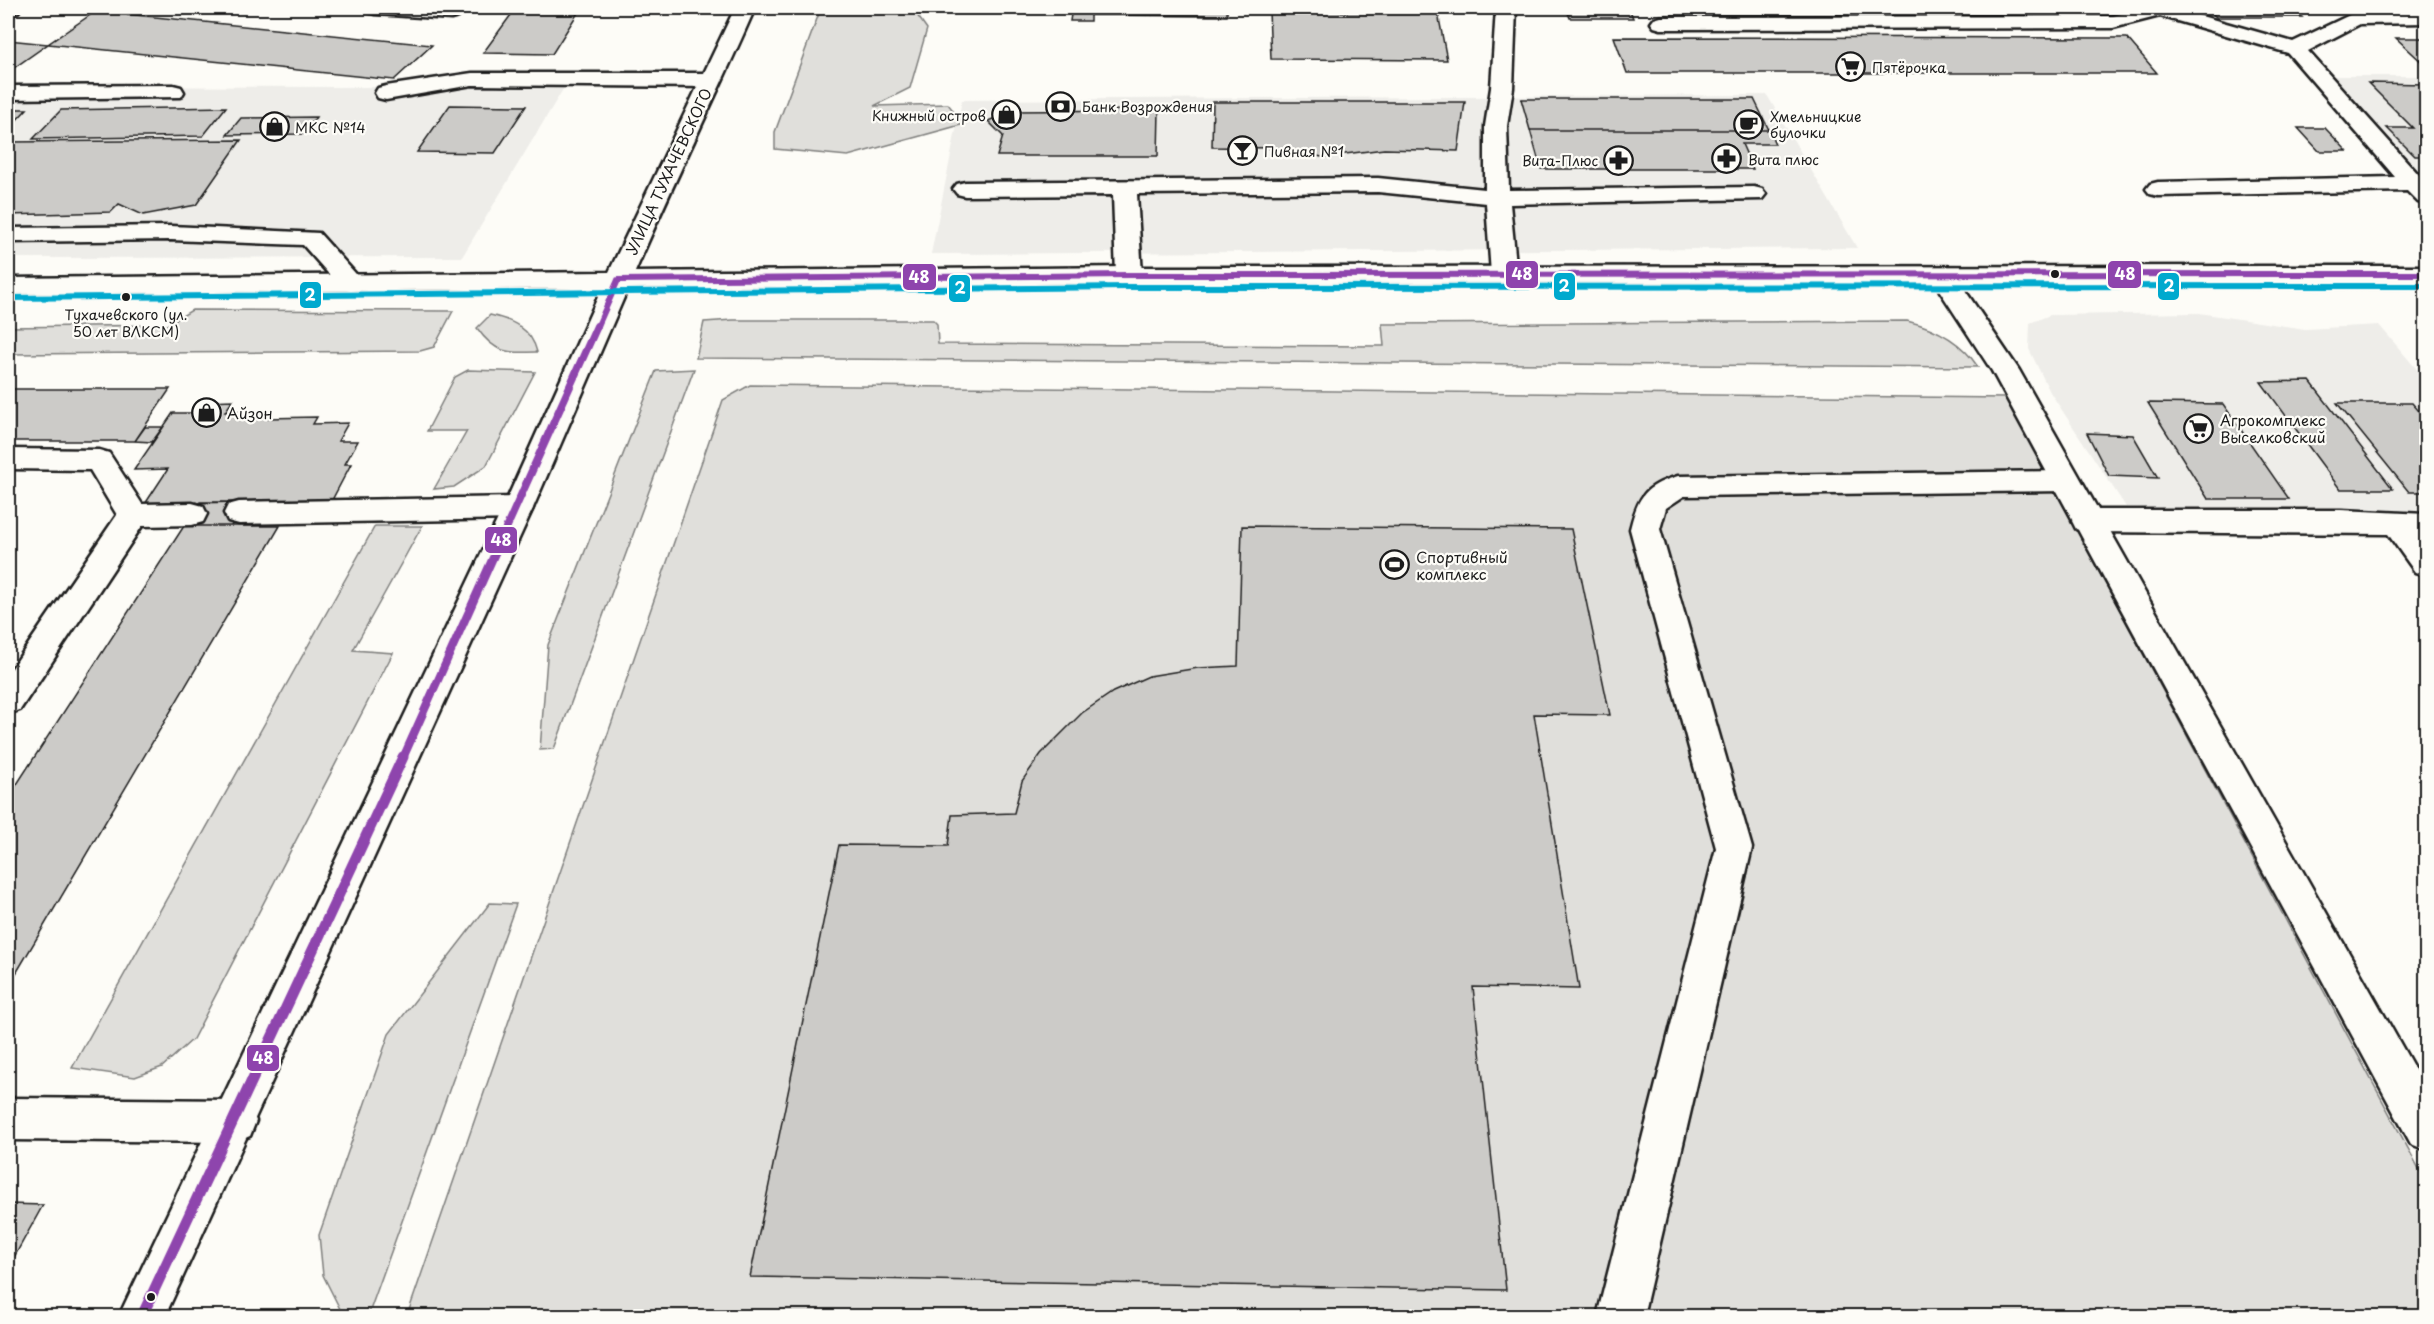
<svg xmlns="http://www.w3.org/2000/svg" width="2434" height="1324" font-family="'Playpen Sans',sans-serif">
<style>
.built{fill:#eeede9}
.green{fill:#e0dfdb;stroke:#7e7e7c;stroke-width:1.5}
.building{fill:#cccbc8;stroke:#1c1c1c;stroke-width:1.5}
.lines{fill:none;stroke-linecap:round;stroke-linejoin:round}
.service-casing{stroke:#1c1c1c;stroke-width:5}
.minor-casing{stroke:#1c1c1c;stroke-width:5}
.tertiary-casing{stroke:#1c1c1c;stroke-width:5}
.service{fill:#fdfcf7;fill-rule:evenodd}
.minor{fill:#fdfcf7;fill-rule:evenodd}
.tertiary{fill:#fdfcf7;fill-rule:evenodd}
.bus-1-far2-casing{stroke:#fdfcf7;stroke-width:9}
.bus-1-far1-casing{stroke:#fdfcf7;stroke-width:13}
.bus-1-casing{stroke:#fdfcf7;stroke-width:16}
.bus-2-casing{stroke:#fdfcf7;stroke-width:9}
.bus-1-far2{stroke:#8e44ad;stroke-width:6}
.bus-1-far1{stroke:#8e44ad;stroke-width:8}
.bus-1{stroke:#8e44ad;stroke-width:11}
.bus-2{stroke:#00a9ce;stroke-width:6}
.bus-dot{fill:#1c1c1c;stroke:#fdfcf7;stroke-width:2}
.labels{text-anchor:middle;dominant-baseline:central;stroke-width:4.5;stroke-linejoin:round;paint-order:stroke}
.far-poi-label{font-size:14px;fill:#1c1c1c;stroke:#fdfcf7;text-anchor:start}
.bus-label{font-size:14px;fill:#1c1c1c;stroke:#fdfcf7}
.street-label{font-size:15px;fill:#1c1c1c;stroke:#fdfcf7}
.poi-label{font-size:15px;fill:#1c1c1c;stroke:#fdfcf7;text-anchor:start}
.line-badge{stroke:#fdfcf7;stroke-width:2}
.badge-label{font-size:16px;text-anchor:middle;font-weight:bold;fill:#fff}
</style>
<rect width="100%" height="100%" fill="#fdfcf7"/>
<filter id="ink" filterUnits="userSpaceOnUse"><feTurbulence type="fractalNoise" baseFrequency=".0167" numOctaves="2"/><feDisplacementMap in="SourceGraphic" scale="12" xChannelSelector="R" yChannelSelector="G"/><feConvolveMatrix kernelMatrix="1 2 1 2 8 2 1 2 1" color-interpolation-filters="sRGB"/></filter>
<g filter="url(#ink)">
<path class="built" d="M468,71H574L462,257L8,258V86L383,87Z
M2332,76H2426V179L2405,158Z
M1767,95L1857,248L931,254L962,100Z
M2199,313L2305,329L2379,325L2426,380V511L2126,507L2050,392L2029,349L2030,323L2050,315Z"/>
<path class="green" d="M821,8H912L927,29L910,88L874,106L948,104L964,124L848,156L775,149V132Z
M192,310L453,311L434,347L420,351L8,354V327L167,325Z
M490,315C512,320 531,328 537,352C508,353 495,354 477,328Z
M733,320H933L937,324L938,344L1384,346L1382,324L1907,321C1936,328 1961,341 1978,367L696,358L704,322Z
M694,369L554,749L540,750L548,645L656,371Z
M468,370L535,372L486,466L454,487L434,489L467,431H427L455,377Z
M750,385L2006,398L2426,1182V1316H407L723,400Z
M375,526H422L353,650L393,653L193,1039L162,1067L135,1077L72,1068Z
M490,903L516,904L368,1316H347L342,1313L323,1275L319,1235L389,1034Z"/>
<path class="building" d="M516,8H581L552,54L483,53Z
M1072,8H1227V16L1090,15V21H1070Z
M1368,8H1437L1447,60L1271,59L1269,11L1368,12Z
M1566,8H1629L1633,18H1570Z
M2207,8H2293L2302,17H2216Z
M96,11L432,45L394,80L48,44Z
M1614,37L2127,38L2157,73H1627Z
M2396,38H2426V66Z
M8,40L48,44L8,72Z
M2368,83L2426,84V156H2415L2387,128H2413Z
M1521,99H1754L1769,130H1530Z
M1213,102H1465L1458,151L1384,149L1322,157L1274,148L1212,147Z
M450,105L526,106L495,153L417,152Z
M226,107L203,136L33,139L61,110Z
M8,109H27L8,129Z
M1159,110L1158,156H997L1003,136L988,121L1012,111Z
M316,117L304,134L227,135L241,118Z
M2298,128H2325L2347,151H2319Z
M1530,130H1769L1775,144H1742L1753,169H1541Z
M241,140L196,205L143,215L119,204L111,212L8,215V142Z
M2310,381L2393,489H2340L2261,382Z
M8,389H170L135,441H8Z
M233,400L225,412H270L266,418L317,417L313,424L348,423L338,441H358L345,464H351L332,500L145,504L168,469L134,470L173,413H197L205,401Z
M2148,403L2223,404L2289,499H2208Z
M2337,403H2412L2426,419V492H2409Z
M145,427H163L152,442L135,441Z
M2087,433L2133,435L2158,478L2109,476Z
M200,502H247L231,526H184Z
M184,526H280L8,987V798Z
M1242,526L1571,529L1610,715L1534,714L1579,989L1473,987L1506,1290L750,1277L839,845L948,846L952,815L1014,813L1022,781L1041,754L1082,713L1113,692L1149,676L1198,668L1238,666Z
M8,1204L43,1205L8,1268Z"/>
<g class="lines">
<defs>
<path id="service" d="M8,8H21L18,12L8,14Z
M365,8H464L458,17L451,19L375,14L368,12Z
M1496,8H1516L1513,88L1507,126L1509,190L1754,187L1762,189L1766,194L1762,199L1510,204L1517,274L1513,279L1504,282L1495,279L1491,274L1486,203L1378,192L1137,194L1142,275L1138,280L1129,283L1120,280L1116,275L1113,195L965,196L957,194L953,189L957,184L965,182L1378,178L1485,189V126L1491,88Z
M2146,8H2173L2293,42L2356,12L2426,11V23L2360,24L2308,51L2420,176H2426V204L2418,202L2407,191L2158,196L2150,194L2146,189L2150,184L2158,182L2395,177L2288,53L2160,16L2113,28L1661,29L1654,27L1651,23L1654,19L1661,17L2113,16Z
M472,73H711L719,75L722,80L719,85L711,87L472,85L386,100L378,98L375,93L378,88L386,86Z
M173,85L181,87L184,92L181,97L8,99V86Z
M171,226L319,233L364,283L360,289L351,291L342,289L303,245L171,240L8,242V228Z
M8,449L99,450L109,453L142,504L192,503L203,506L207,514L203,522L192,525L142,526L20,710L8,714V674L117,515L90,470L8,469Z
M2065,471L2075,474L2080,481L2075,488L2065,491L1684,496L1666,508L1660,529L1752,848L1643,1316H1597L1716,848L1630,529C1638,497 1644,486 1678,476Z
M518,497L529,500L533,508L529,516L518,519L239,524L228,521L224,513L228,505L239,502Z
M2087,510H2341L2426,514V536H2422L2426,542V575L2415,572L2388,534L2087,532L2076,529L2072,521L2076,513Z
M8,1098L235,1100L250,1106L256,1121L250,1136L235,1142L8,1140Z"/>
<path id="minor" d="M1943,268L1952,271L2019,370L2426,1089V1150L2411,1144L1992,371L1930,276L1934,271Z"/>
<path id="tertiary" d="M735,8H755C716,97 673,183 635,272L1129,267L2426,266V282L1129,283L628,288L533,508L165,1316H119L503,508L602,288L8,294V278L609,272Z"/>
</defs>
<use href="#service" class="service-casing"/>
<use href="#minor" class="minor-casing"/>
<use href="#tertiary" class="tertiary-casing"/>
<use href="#service" class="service"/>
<use href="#minor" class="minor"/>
<use href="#tertiary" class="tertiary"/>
<defs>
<path id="bus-1-far2" d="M618,280L1129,275L2426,274
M597,328L618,280"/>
<path id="bus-1-far1" d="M403,758L597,326"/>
<path id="bus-1" d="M142,1316L403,757"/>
<path id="bus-2" d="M8,298L1129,287L2426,286"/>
</defs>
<use href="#bus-1-far2" class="bus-1-far2-casing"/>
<use href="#bus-1-far1" class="bus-1-far1-casing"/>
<use href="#bus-1" class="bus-1-casing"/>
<use href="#bus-2" class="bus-2-casing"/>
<use href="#bus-1-far2" class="bus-1-far2"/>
<use href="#bus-1-far1" class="bus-1-far1"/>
<use href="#bus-1" class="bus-1"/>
<use href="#bus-2" class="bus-2"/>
</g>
</g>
<defs>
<symbol id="supermarket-ring" viewBox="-11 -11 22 22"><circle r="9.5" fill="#fdfcf7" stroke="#1c1c1c" stroke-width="1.5"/><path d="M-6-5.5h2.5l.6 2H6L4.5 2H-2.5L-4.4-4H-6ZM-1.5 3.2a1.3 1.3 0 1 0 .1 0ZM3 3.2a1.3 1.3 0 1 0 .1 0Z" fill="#1c1c1c"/></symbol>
<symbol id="bank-ring" viewBox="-11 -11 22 22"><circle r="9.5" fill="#fdfcf7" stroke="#1c1c1c" stroke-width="1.5"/><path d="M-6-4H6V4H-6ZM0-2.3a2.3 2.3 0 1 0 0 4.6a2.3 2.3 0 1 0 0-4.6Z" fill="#1c1c1c"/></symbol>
<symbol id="shop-ring" viewBox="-11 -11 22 22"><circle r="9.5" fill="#fdfcf7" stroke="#1c1c1c" stroke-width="1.5"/><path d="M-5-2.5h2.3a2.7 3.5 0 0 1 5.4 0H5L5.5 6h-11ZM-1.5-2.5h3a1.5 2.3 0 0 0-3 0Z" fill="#1c1c1c"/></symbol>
<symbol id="cafe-ring" viewBox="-11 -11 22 22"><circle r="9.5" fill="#fdfcf7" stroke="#1c1c1c" stroke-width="1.5"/><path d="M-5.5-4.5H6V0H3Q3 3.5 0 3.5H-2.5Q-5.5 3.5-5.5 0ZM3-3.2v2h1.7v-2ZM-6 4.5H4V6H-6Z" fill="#1c1c1c"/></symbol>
<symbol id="bar-ring" viewBox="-11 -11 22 22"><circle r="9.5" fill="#fdfcf7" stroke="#1c1c1c" stroke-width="1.5"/><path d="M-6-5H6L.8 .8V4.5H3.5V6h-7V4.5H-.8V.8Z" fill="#1c1c1c"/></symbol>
<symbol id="pharmacy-ring" viewBox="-11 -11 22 22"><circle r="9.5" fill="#fdfcf7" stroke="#1c1c1c" stroke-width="1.5"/><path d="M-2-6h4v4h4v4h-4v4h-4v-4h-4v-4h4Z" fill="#1c1c1c"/></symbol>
<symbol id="stadium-ring" viewBox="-11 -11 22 22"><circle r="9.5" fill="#fdfcf7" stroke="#1c1c1c" stroke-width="1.5"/><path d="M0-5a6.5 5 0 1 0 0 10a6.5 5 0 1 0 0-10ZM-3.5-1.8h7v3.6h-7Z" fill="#1c1c1c"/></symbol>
</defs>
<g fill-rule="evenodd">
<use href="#supermarket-ring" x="1834" y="50" width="33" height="33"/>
<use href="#bank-ring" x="1044" y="90" width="33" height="33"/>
<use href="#shop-ring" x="990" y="98" width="33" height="33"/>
<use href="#cafe-ring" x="1732" y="108" width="33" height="33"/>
<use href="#shop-ring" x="258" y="110" width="33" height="33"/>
<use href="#bar-ring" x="1226" y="134" width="33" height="33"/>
<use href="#pharmacy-ring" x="1710" y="142" width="33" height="33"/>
<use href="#pharmacy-ring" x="1602" y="144" width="33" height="33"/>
<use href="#shop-ring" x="190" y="396" width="33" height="33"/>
<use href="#supermarket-ring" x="2182" y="412" width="33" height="33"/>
<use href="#stadium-ring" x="1378" y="548" width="33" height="33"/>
</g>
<g class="bus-dot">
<circle cx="2055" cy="274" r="5"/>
<circle cx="126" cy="297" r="5"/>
<circle cx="151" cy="1297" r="5"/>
</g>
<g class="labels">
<g class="far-poi-label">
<text x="1872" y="67">Пятёрочка</text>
<text x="1082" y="106">Банк Возрождения</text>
<text x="986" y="115" text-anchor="end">Книжный остров</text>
<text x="1770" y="116">Хмельницкие<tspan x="1770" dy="16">булочки</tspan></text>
<text x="295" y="127">МКС №14</text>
<text x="1264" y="151">Пивная №1</text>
<text x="1748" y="159">Вита плюс</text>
<text x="1598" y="160" text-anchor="end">Вита-Плюс</text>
</g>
<g class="bus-label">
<text x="126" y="314">Тухачевского (ул.<tspan x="126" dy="17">50 лет ВЛКСМ)</tspan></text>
</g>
<g class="street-label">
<text transform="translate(668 171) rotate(-65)">УЛИЦА ТУХАЧЕВСКОГО</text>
</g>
<g class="poi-label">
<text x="227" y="412">Айзон</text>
<text x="2220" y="419">Агрокомплекс<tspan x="2220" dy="17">Выселковский</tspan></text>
<text x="1416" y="556">Спортивный<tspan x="1416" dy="17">комплекс</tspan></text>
</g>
</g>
<g class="line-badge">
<rect x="2107" y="260" width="35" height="29" rx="6" fill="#8e44ad"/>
<rect x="1505" y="260" width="34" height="29" rx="6" fill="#8e44ad"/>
<rect x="902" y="263" width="35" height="28" rx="6" fill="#8e44ad"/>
<rect x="2157" y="272" width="23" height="29" rx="6" fill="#00a9ce"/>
<rect x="1553" y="272" width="23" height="29" rx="6" fill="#00a9ce"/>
<rect x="948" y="274" width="23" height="29" rx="6" fill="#00a9ce"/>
<rect x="299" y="281" width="23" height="28" rx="6" fill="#00a9ce"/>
<rect x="484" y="526" width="34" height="28" rx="6" fill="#8e44ad"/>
<rect x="246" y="1044" width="34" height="28" rx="6" fill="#8e44ad"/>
</g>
<g class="badge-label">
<text x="2125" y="280">48</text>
<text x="1522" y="280">48</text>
<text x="919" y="283">48</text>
<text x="2169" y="292">2</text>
<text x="1564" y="292">2</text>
<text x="960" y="294">2</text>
<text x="310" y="301">2</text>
<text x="501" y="546">48</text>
<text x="263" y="1064">48</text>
</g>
<rect width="2434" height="1324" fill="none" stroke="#fdfcf7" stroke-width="30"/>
<rect x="15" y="15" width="2404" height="1294" fill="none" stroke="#1c1c1c" stroke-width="2" filter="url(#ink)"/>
</svg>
